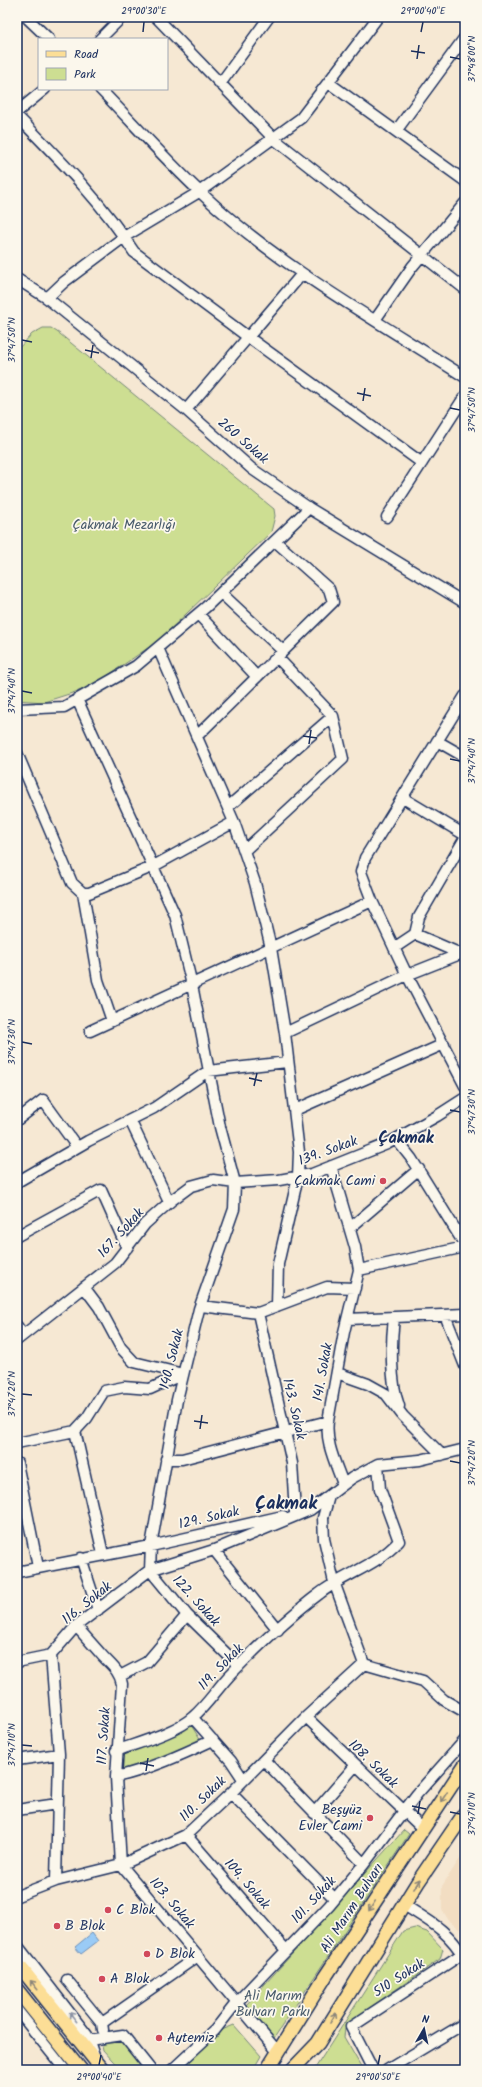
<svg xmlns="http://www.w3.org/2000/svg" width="482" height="2087" font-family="Kalam,sans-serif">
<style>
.built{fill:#f2ddc2}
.green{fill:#cdde92;stroke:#748678}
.water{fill:#9acbf6;stroke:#678db9}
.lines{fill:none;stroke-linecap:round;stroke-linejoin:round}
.minor-casing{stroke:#1b2f5e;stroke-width:13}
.major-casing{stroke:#1b2f5e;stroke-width:16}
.minor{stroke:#fbf7ec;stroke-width:10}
.major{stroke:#fcde96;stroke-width:13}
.oneway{stroke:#8c867a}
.oneway2{stroke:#8b93a5}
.ticks{fill:none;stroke:#1b2f5e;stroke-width:1.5}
.poi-dot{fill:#d1495b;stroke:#fbf7ec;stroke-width:1.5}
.labels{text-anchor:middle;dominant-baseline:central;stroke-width:3.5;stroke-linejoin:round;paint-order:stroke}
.street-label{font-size:14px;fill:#1b2f5e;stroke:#fbf7ec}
.park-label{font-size:14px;fill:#485b6b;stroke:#fbf7ec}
.poi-label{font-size:14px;fill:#1b2f5e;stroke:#fbf7ec;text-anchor:start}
.quarter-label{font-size:16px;font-weight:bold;fill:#1b2f5e;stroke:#fbf7ec}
.district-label{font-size:18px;font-weight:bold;fill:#1b2f5e;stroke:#fbf7ec}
.neatline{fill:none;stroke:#1b2f5e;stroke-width:1.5}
.ticks-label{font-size:10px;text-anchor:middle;fill:#1b2f5e}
</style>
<rect width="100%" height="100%" fill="#f6e8d3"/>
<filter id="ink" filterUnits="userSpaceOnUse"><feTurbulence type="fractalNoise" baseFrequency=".025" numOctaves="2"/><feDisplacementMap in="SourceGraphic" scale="8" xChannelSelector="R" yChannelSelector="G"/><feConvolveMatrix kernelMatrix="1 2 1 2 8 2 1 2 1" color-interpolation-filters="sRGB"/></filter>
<g filter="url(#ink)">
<path class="built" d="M465,1851V1926L460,1930L449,1921L442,1909V1886Z"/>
<path class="green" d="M43,328H51L60,334L274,509L275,516L271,532L158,641L91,687L44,702L17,700V350L32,334Z
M191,1725L201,1741L152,1762L121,1771L120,1754L154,1743Z
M404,1830L409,1834L274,2038L246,2005Z
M415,1928L427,1932L443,1949L440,1959L362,2013L345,2029L344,2037L363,2070H314L403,1931Z
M234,2025L261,2056L254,2068L251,2070H178L217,2032Z
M120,2039L141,2064V2070H121L103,2050L102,2045Z"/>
<path class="water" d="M92,1933L98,1941L81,1954L75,1947Z"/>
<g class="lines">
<defs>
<path id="minor" d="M26,17L49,39
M156,17L273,138L465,289
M100,39L122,17
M329,83L465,181
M220,84L269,17
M100,89C133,123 165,159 199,191C278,266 374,319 465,377
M17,112L45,89
M17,116C59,159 102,202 134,252L248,337L422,463
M396,131L465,37
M17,279L47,298L186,410L252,469L309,508L465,603
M47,298L64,282L124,237L199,192L301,118L378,17
M375,320L412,267L465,203
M186,410L302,274
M387,517L465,396
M221,593L283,651
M198,614L257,677
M158,648L234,822L255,883L271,948L285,1033L299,1152L298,1177L278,1264L277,1306
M465,696L365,858L361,872L372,901L407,975L465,1086
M77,699L175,915L192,985L220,1127L235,1183L234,1209L199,1309L177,1400L151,1546L150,1570L187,1615L239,1666
M17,709L64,707L136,666L206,607L309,508
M197,736L333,602L329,589L275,541
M437,741L465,757
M17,753L72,883L83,893H89L152,867L234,822
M403,798L465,835
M228,807L333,716
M244,851L343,759L333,716L277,657
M83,893L98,980L112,1021
M415,934L461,954
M394,948L415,934L419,917L465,838
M90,1031L372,901
M285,1033L407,975L465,952
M295,1110L444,1044
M17,1120L43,1100L77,1147
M130,1120L169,1202
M396,1139L411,1158L465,1245
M17,1182L88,1141L154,1108L208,1071L287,1062
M350,1228L419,1169
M17,1236L101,1190L127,1248
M359,1270L465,1247
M84,1287L99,1307L121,1348L134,1362L183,1374
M201,1306L258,1313L327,1287L355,1288
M258,1313L292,1463L295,1513
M445,1315L465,1366
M394,1317C391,1343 390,1381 399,1406
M348,1319L465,1314
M17,1326L23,1335
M17,1340L115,1263L145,1224L172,1200L191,1186L213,1180L235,1183L279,1180L312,1174L387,1144L437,1116L465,1098
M337,1373L368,1384L386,1394L403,1416L442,1455
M328,1421C325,1443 336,1464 343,1484
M75,1431L103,1554
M17,1443L75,1431L87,1418L104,1391L124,1387L150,1389L183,1374
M166,1459H182L328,1421L344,1332L359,1270L355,1247L331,1166
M17,1463L38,1567
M329,1496L323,1518L324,1539L334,1582L364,1664L423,1681L444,1700L465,1712
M305,1511L310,1510L352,1478L378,1464L420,1460L465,1449
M214,1550L278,1630
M81,1558L98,1610
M17,1572L151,1546L283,1516
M76,1626C84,1635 92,1644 100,1653C109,1664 119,1669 122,1684L116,1777L121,1865L278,2052
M17,1662L51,1655
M120,1676L147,1662L187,1615
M306,1717L423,1829
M193,1718L231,1761L243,1779
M116,1751C138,1743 177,1732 193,1717C207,1705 217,1689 229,1676C257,1647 287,1618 319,1594C344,1574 377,1566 399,1541L380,1489L378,1464
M17,1760L59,1754
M264,1760L364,1864
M116,1777C150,1769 181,1755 213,1740
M231,1793L335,1899
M17,1810L57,1804
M314,1813L355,1766
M186,1835L286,1950
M56,1881L59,1754L51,1655L76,1626L150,1570L214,1550L310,1510
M17,1896L56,1881L121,1865L186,1835L231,1793L306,1717L364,1664
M404,1905C431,1922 449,1931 465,1959
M17,1945L87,2035L94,2056
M67,1980L102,2023L103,2030
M17,2010L65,2070
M102,2023L198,1956
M89,2040L123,2035L151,2070
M17,2068L18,2070
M172,2070L215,2030L237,2002L329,1906L364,1864L417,1794L465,1740
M373,2070L351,2027L462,1954
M387,2070L465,2023"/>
<path id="major" d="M17,1963L103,2070
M17,1990L81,2070
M267,2070L325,1977L465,1765
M292,2070L318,2043L418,1882L465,1813"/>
</defs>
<use href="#minor" class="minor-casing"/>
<use href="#major" class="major-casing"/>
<use href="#minor" class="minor"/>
<use href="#major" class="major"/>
</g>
<defs><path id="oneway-shaft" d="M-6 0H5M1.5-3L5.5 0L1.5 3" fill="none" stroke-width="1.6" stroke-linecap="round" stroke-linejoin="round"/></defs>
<g class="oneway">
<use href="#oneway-shaft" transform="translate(444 1797) rotate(123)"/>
<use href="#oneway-shaft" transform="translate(417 1884) rotate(-59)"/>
<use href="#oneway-shaft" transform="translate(372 1906) rotate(123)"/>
<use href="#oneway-shaft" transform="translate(34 1985) rotate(-129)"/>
<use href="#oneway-shaft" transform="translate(333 2018) rotate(-59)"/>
</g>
<use class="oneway2" href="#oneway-shaft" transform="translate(73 2017) rotate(-128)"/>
</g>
<path class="ticks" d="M143,32L144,22M421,32L423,22M411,51L425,53M450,57L460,59M417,59L419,45M22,340L32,342M85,350L99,353M91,358L93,345M357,393L371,396M363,401L365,388M450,408L460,410M22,691L32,693M303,736L317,738M309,744L311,730M450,759L460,761M22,1042L32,1044M249,1078L262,1081M254,1086L257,1073M450,1110L460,1112M22,1394L32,1395M194,1421L208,1423M200,1429L202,1415M450,1461L460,1463M22,1745L32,1746M140,1763L154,1766M146,1771L148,1758M412,1806L426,1809M450,1812L460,1814M418,1814L420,1801M99,2065L101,2055M378,2065L380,2055"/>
<g class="poi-dot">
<circle cx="383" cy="1181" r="4"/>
<circle cx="370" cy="1818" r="4"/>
<circle cx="108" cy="1910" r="4"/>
<circle cx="57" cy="1926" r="4"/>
<circle cx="147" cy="1954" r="4"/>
<circle cx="102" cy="1979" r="4"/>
<circle cx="159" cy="2038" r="4"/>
</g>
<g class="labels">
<g class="street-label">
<text transform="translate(243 441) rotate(41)">260 Sokak</text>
<text transform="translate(328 1151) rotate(-20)">139. Sokak</text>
<text transform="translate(121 1233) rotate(-48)">167. Sokak</text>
<text transform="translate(172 1359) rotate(-76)">140. Sokak</text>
<text transform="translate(323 1372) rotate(-80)">141. Sokak</text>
<text transform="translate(294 1409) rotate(77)">143. Sokak</text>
<text transform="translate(209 1518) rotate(-13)">129. Sokak</text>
<text transform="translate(196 1601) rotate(48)">122. Sokak</text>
<text transform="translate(87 1603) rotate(-39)">116. Sokak</text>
<text transform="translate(221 1667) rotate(-46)">119. Sokak</text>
<text transform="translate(104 1736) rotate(-86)">117. Sokak</text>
<text transform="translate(373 1764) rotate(44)">108. Sokak</text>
<text transform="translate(203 1799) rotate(-44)">110. Sokak</text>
<text transform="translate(247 1884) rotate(49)">104. Sokak</text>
<text transform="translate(314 1900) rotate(-47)">101. Sokak</text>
<text transform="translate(172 1903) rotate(50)">103. Sokak</text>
<text transform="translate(352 1908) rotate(-57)">Ali Marım Bulvarı</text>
<text transform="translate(399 1978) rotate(-33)">510 Sokak</text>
</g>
<g class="park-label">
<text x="124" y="525">Çakmak Mezarlığı</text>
<text x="273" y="1996">Ali Marım<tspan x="273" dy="16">Bulvarı Parkı</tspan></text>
</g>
<g class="poi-label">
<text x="375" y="1181" text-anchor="end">Çakmak Cami</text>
<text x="362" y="1810" text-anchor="end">Beşyüz<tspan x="362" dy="16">Evler Cami</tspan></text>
<text x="116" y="1910">C Blok</text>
<text x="65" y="1926">B Blok</text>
<text x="155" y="1954">D Blok</text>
<text x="110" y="1979">A Blok</text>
<text x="167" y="2038">Aytemiz</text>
</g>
<g class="quarter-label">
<text x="406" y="1138">Çakmak</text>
</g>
<g class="district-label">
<text x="286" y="1504">Çakmak</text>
</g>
</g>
<rect width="482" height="2087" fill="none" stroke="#fbf7ec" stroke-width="44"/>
<rect x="38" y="38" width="130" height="52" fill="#fbf7ec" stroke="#a1a7b3"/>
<rect x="46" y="51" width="20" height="6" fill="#fcde96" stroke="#a1a7b3"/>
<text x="74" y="58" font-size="12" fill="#1b2f5e">Road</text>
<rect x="46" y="68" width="20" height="12" fill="#cdde92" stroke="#a1a7b3"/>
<text x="74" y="78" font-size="12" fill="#1b2f5e">Park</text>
<g transform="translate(424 2029) rotate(9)" stroke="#fbf7ec" stroke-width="3" paint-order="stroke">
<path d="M0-3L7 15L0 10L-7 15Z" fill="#1b2f5e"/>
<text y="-6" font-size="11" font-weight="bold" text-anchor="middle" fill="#1b2f5e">N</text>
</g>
<rect x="22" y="22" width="438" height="2043" class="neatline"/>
<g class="ticks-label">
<text x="144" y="14">29°00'30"E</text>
<text x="423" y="14">29°00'40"E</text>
<text transform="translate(471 59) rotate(-90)" y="4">37°48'00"N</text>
<text transform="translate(11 340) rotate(-90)" y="4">37°47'50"N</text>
<text transform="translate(471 410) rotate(-90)" y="4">37°47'50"N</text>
<text transform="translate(11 691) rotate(-90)" y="4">37°47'40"N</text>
<text transform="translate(471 761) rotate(-90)" y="4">37°47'40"N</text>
<text transform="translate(11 1042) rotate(-90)" y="4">37°47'30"N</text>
<text transform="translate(471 1112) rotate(-90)" y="4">37°47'30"N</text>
<text transform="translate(11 1394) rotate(-90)" y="4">37°47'20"N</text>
<text transform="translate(471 1463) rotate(-90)" y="4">37°47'20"N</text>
<text transform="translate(11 1745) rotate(-90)" y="4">37°47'10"N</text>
<text transform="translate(471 1814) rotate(-90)" y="4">37°47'10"N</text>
<text x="99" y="2080">29°00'40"E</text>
<text x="378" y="2080">29°00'50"E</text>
</g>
</svg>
